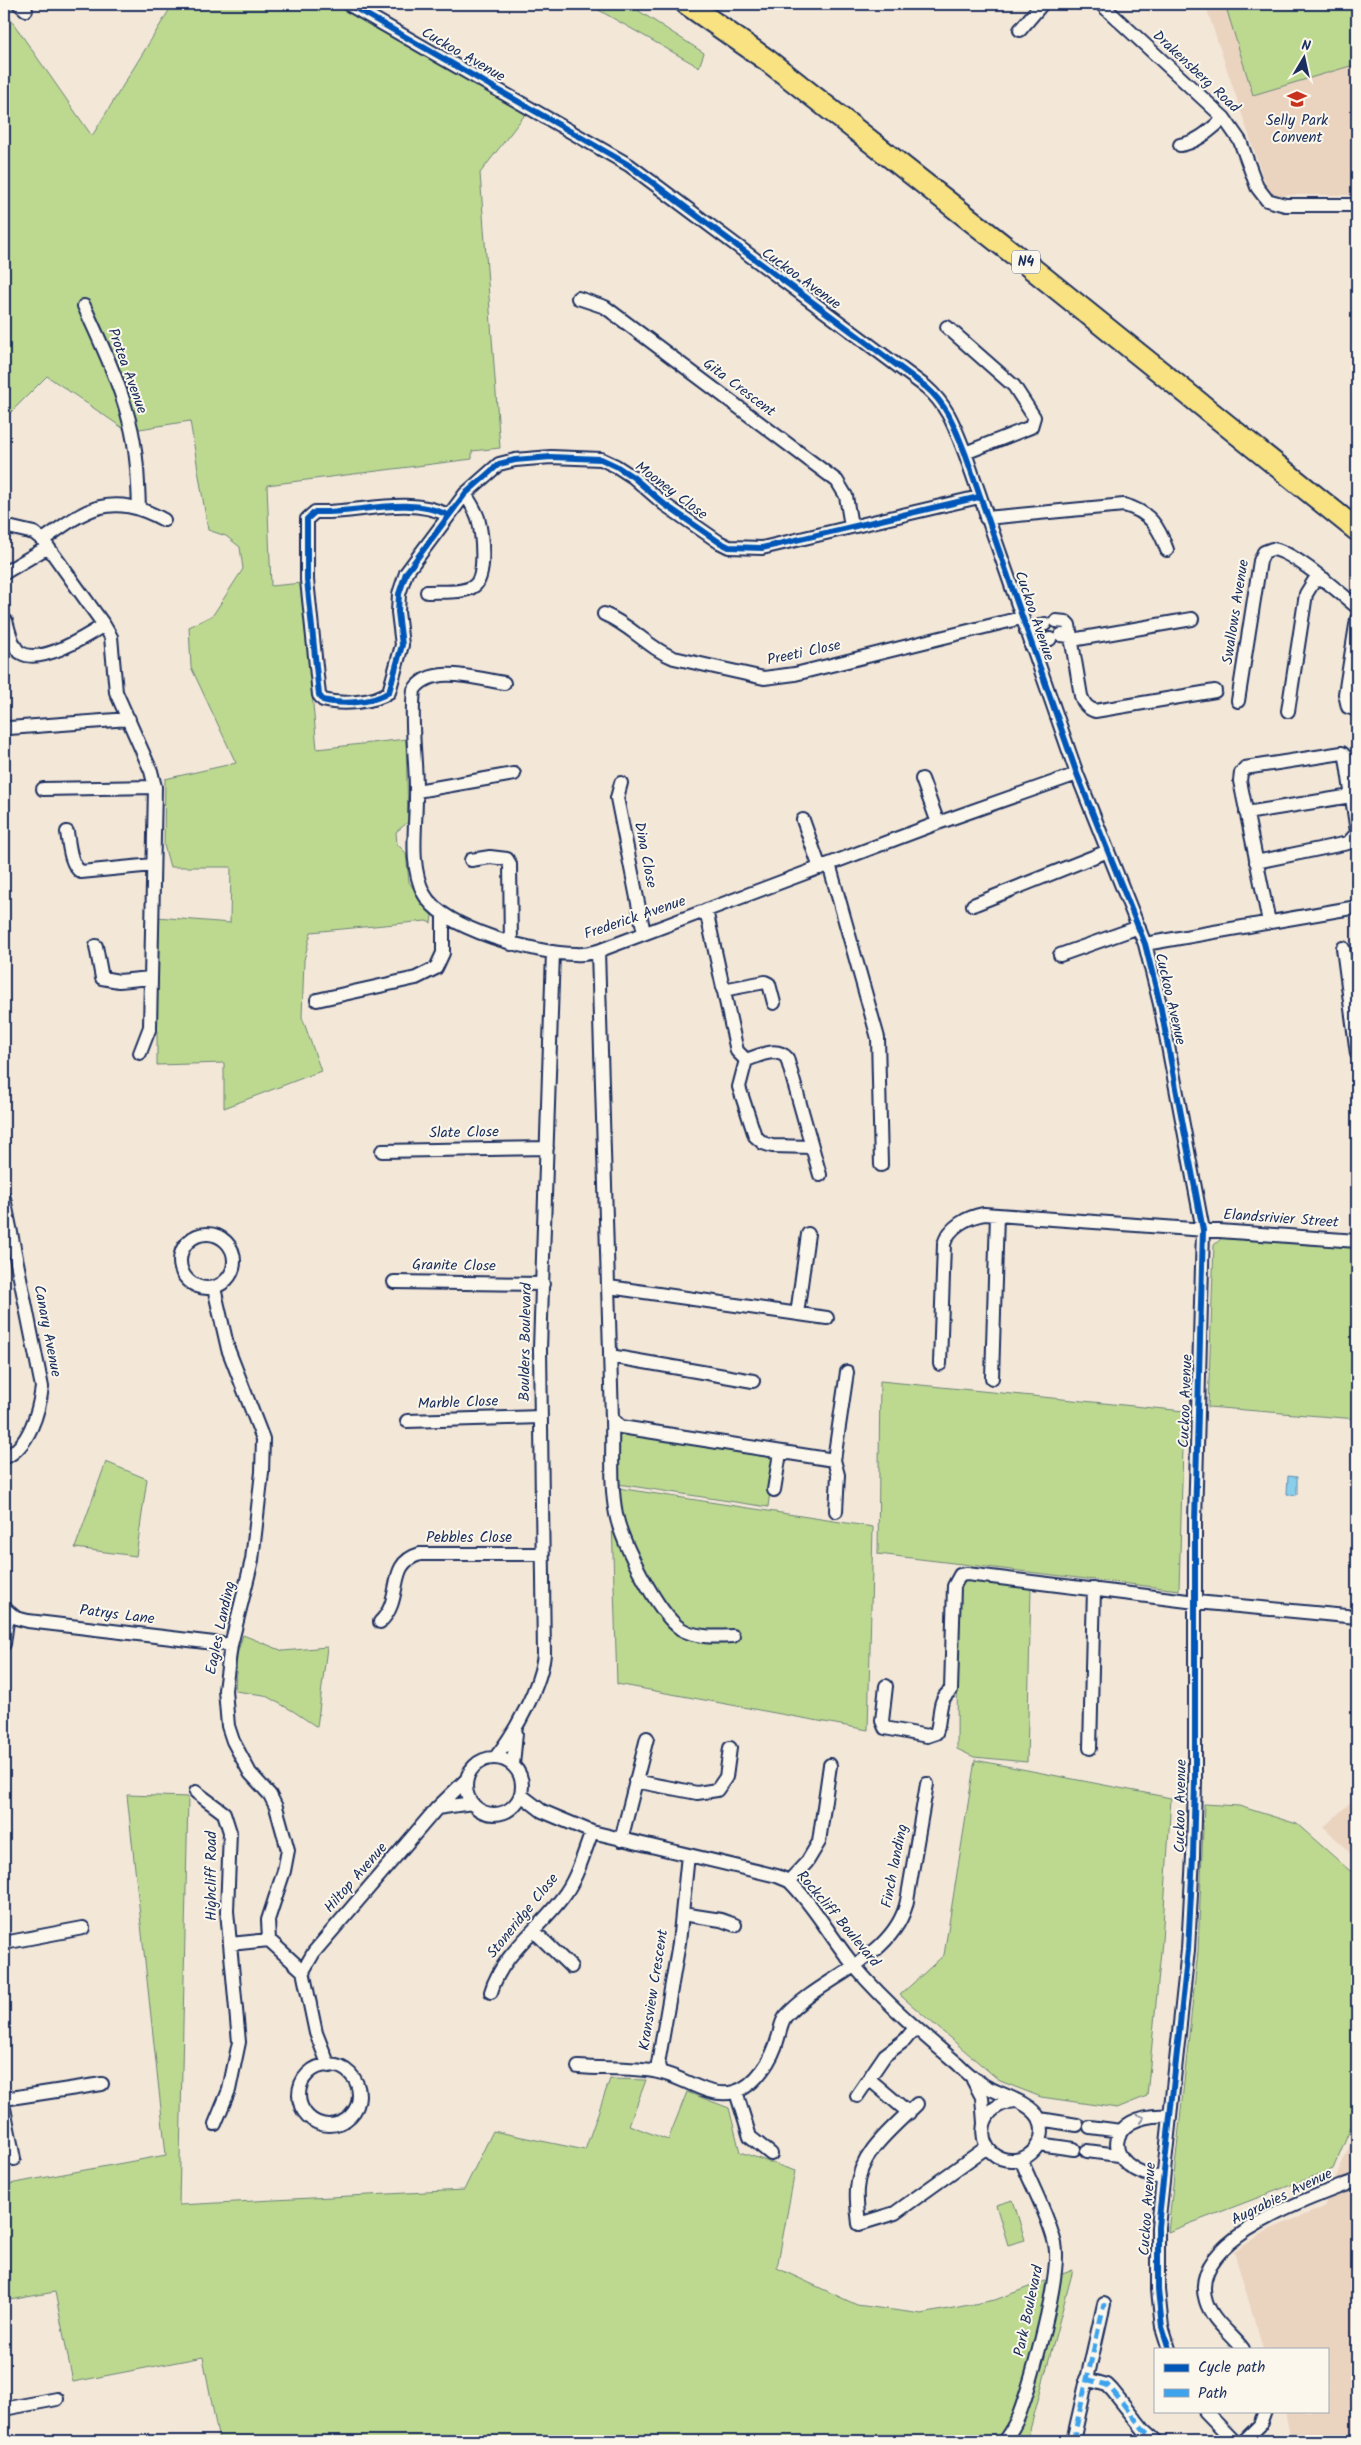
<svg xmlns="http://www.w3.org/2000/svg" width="1361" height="2445" font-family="Kalam,sans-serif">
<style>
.built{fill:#ead4c0}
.green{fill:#bdd990;stroke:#6c8477}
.water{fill:#89ceea;stroke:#5d8eb2}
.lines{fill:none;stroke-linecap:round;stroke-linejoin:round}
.minor-casing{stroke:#1b2f5e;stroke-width:16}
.trunk-casing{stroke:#1b2f5e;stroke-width:25}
.minor{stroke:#fbf7ec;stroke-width:12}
.trunk{stroke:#f8e281;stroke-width:21}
.quiet{stroke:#3da3ed;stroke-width:5;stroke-dasharray:10 5;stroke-linecap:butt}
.cycleway-casing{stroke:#fbf7ec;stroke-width:9}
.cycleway{stroke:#0057b8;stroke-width:6}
.oneway{stroke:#8b93a5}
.labels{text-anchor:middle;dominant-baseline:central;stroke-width:4;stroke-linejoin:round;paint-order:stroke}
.shield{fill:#fbf7ec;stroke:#5e6b89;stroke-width:1}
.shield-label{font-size:14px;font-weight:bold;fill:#1b2f5e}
.street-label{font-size:15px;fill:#1b2f5e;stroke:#fbf7ec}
.poi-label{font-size:15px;fill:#1b2f5e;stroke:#fbf7ec}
</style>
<rect width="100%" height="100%" fill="#f3e7d8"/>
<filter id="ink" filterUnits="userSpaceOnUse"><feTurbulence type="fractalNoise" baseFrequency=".02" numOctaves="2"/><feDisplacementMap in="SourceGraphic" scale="10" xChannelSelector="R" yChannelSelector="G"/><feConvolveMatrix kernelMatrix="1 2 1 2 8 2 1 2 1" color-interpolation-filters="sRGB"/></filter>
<g filter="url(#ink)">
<path class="built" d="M1205,4H1357V195H1269Z
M1357,1796V1860L1324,1827Z
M1357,2127V2441H1291L1285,2411H1327V2349H1263L1234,2252L1268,2230L1324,2207Z"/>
<path class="green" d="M173,4H334L527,112L480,173L500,448L472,451V459L267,485L271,586L302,583L317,749L406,739L408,822L396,832L397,844L406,853L409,882L432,916L431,923L426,921L311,932L304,960L302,1017L321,1071L224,1108V1063L157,1065V917L230,923L231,867H170L164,845L165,779L236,763L191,667L189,627L213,615L243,569L240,547L226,536L208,530L190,421L127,431L47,376L8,415L4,424V10L92,136Z
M588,4H628L704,53L699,67Z
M1225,4H1357V64L1253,95Z
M1222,1238L1357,1248V1419L1208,1407L1214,1245Z
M880,1381L1184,1411L1179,1590L878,1554Z
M617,1431L772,1457L774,1461L768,1507L618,1484Z
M106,1462L147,1479L136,1556L75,1548Z
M611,1487L873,1527L868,1730L617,1684Z
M971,1578L1031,1587L1027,1762L974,1757L957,1749L958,1587Z
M243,1635L283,1651L327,1647L317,1727L293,1711L264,1695L235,1691L237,1654Z
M975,1760L1171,1798L1162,1941L1147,2096L1117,2108L1041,2097L1000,2081L900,1995L944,1955Z
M127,1795L188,1797L179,2205L464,2190L493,2131L585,2150L610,2079L646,2080L629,2125L668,2140L687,2092L729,2108L740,2152L795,2171L777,2268L857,2305L922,2314L995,2300L1073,2270L1027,2441H219L203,2357L73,2382L55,2292L4,2301V2185L166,2155Z
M1204,1804L1239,1806L1297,1824L1357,1877V2112L1333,2169L1168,2232L1198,1951Z
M1013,2200L1025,2240L1008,2245L996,2205Z"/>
<path class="water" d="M1288,1476L1297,1477V1495L1287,1494Z"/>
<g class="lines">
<defs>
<path id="minor" d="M19,4L26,10
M348,4L629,165L926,387C948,406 955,428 965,453L1077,774L1145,944L1160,1004L1203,1230L1195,1521V1782L1193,1856L1188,1950L1158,2227V2290L1162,2327L1169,2349
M1101,4L1224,118L1240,141L1257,187L1267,200L1285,205H1357
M1020,30L1042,4
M1180,145C1198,142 1210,130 1224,118
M578,298L605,307L837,481L846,496L851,526
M84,306C101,343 119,381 129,420C137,449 138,479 139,508
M947,327L1014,386L1034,417L1031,427L965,453
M448,515C406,495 359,514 315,512L307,519V580L319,695L323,700C341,705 374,703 389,692L402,645L398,612L399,594L406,573L465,494L499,464L515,460L551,457L601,459L616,466L633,477L664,504L719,542L729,547L762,548L979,497
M986,518L1124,505C1150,512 1159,527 1167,550
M4,526L34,533L43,540L104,625L111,637L116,692L151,771L155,787L150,1027L140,1053
M43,540C87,508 111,491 164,520
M4,573L48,547
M427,592C441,591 463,594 474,586C487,577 482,533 478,518C475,509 470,502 465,494
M604,614C631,625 648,648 674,658L764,678L795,674L1021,618
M1357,619L1345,694L1348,707L1357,710
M6,621C9,630 12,648 21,653C41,665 87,636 104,625
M1056,621L1066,622L1069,625L1081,696C1084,704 1087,708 1095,711L1215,691
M1026,631L1045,624
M1061,635L1069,636L1072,640L1192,619
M1031,646L1050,639
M504,683C478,679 431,663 414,690C410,723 416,757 416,789C417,824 408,863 424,894C442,929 538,954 576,954C583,955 591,953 598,951L938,823L1077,774
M1238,701L1260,561L1264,552L1272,549C1292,550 1340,593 1357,607
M1288,711L1306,594L1314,581L1324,579
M9,728L129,719
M922,779L938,823
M621,783L617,798L644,933
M43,789L155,787
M417,791L514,774
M1246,813L1351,796
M803,820L820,868
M67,832C69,844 70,865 81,872L153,865
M471,860L490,857L507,859L510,864L511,944
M1256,862L1348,843L1357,833
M829,864L878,1038L881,1165
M973,905L1108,851
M706,910L737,1051L746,1060C759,1056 776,1046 787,1058L820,1175
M1269,922L1240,781L1241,773L1245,768L1342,753L1346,757L1357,832
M1145,944L1357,907
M96,946L102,978L119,981L151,978
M1343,948L1357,1054
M598,951L612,1419L621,1427L834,1460L847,1372
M1060,955L1139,927
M723,990L765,982L769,984L774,1003
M317,1000L416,978L436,968L443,953V915
M746,1060L739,1087L755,1136L763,1143L772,1146L812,1147
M382,1151L547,1148
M4,1198L42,1387C39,1412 29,1447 4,1458
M180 1261a27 27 0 1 1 54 0a27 27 0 1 1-54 0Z
M394,1282L543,1284
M609,1287L827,1318
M214,1288L228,1349L263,1439L262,1472L252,1560L231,1645L225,1690L228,1726L233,1741L250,1773L270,1795L276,1807L288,1850L284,1871L268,1920L269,1940L303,1971L316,2033L329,2066
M797,1314L808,1234
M610,1356L753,1381
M940,1364L944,1244C949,1227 967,1217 984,1214L1357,1241
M992,1378L997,1215
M612,1419C613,1450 610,1484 616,1514C621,1541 658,1614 681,1629C696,1638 716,1637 733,1636
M407,1421L540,1417
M834,1460L838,1475L836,1511
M774,1490L780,1453
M4,1608L16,1618L28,1621L231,1645
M380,1622C405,1598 385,1564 420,1554H542
M4,1644L8,1613
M886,1686L882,1721L885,1728L927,1736L936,1733C942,1717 936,1701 951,1690L954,1586L960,1575L967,1574L1196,1602L1357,1617
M1090,1748L1094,1589
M495,1758C515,1733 541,1686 544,1654L540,1349L553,952
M466 1786a28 28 0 1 1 56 0a28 28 0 1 1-56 0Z
M513,1765L516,1733
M635,1781L697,1793L717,1790L726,1777L730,1748
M196,1792L224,1813L230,1832L227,1911L239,2042L229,2090L215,2124
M521,1795L542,1811L592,1832L777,1876L789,1881C815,1906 832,1940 856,1968C887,2004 922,2034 958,2064C966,2072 975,2080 985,2086C1001,2095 1030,2102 1039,2118C1048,2136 1035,2158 1015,2160C975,2163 970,2104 1016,2101
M437,1808L472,1803
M621,1840L647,1738
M789,1881L807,1862L819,1842L830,1765
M682,1914L721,1920L735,1925
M534,1931L571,1967
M4,1943L83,1928
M230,1944L269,1940
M303,1971L314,1952L437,1808L467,1779
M491,1992C502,1954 539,1929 562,1898C577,1879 583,1855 592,1832
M299 2095a30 30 0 1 1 60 0a30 30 0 1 1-60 0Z
M578,2067C604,2069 633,2067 658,2072C683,2076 708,2099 734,2092C756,2086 773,2058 778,2038C781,2030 780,2023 786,2016C821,1977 895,1958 907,1901L927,1784
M660,2072L658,2064L679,1943L688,1855
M869,2079L909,2113
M973,2080L982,2097L984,2123
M736,2092L750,2137L771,2154
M857,2096L885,2055L905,2040L915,2028
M4,2099L102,2084
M917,2104C893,2128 859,2153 857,2189C856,2201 858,2213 859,2224L895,2213L987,2147
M4,2108L14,2159
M1040,2119L1077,2125
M1090,2127L1121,2131
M1038,2144L1074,2149
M1087,2151L1118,2155
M1163,2178C1097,2169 1105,2111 1169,2116
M1243,2349C1231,2333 1212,2321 1206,2301C1186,2238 1315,2197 1357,2180
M1086,2379L1107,2385L1112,2390L1144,2430L1156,2441
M4,2409L57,2399
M1205,2411L1234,2441
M1004,2441C1010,2433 1015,2425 1019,2415C1031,2383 1062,2273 1055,2244C1048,2214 1032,2187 1021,2159
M1073,2441L1104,2304
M1244,2441L1260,2425L1265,2411"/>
<path id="trunk" d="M687,4L767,60L1024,262L1357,530"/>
</defs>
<use href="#minor" class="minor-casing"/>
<use href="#trunk" class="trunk-casing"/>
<use href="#minor" class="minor"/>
<use href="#trunk" class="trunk"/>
<path class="quiet" d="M1086,2379L1107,2385L1112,2390L1144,2430L1156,2441
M1073,2441L1104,2304"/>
<defs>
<path id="cycleway" d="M348,4L629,165L926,387C948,406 955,428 965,453L1077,774L1145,944L1160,1004L1203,1230L1195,1521V1782L1193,1856L1188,1950L1158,2227V2290L1162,2327L1169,2349
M448,515C406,495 359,514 315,512L307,519V580L319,695L323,700C341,705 374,703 389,692L402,645L398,612L399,594L406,573L465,494L499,464L515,460L551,457L601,459L616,466L633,477L664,504L719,542L729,547L762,548L979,497"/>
</defs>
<use href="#cycleway" class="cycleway-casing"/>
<use href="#cycleway" class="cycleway"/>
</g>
<defs><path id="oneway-chevron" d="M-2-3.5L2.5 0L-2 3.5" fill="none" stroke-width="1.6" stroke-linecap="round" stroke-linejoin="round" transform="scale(1.25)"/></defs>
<use class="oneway" href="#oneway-chevron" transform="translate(1141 2118) rotate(-17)"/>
</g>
<defs>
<symbol id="school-bare" viewBox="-9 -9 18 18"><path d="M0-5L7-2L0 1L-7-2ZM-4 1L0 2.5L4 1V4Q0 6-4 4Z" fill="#c8321e" stroke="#fbf7ec" stroke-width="2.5" paint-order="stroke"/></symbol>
</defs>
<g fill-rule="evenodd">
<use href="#school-bare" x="1283" y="85" width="28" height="28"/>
</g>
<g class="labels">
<rect class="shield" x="1012" y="250.5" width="28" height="23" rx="4"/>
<g class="shield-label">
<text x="1026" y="262">N4</text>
</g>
<g class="street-label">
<text transform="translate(463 55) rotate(30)">Cuckoo Avenue</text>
<text transform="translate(1196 72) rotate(43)">Drakensberg Road</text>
<text transform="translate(801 279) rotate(36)">Cuckoo Avenue</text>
<text transform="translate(127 371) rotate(70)">Protea Avenue</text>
<text transform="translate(739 388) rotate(37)">Gita Crescent</text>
<text transform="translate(671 491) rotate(37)">Mooney Close</text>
<text transform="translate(1236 612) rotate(-81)">Swallows Avenue</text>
<text transform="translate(1034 616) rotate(71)">Cuckoo Avenue</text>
<text transform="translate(804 653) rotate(-12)">Preeti Close</text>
<text transform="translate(645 855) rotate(79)">Dina Close</text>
<text transform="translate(635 918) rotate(-19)">Frederick Avenue</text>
<text transform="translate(1170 999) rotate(77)">Cuckoo Avenue</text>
<text transform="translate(464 1133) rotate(-1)">Slate Close</text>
<text transform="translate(1281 1219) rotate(4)">Elandsrivier Street</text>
<text transform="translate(454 1266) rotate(1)">Granite Close</text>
<text transform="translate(47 1331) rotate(79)">Canary Avenue</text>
<text transform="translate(526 1342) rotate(-89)">Boulders Boulevard</text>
<text transform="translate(1186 1401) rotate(-88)">Cuckoo Avenue</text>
<text transform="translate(458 1403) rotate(-2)">Marble Close</text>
<text x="469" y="1538">Pebbles Close</text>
<text transform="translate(117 1615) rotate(7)">Patrys Lane</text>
<text transform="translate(221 1628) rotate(-78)">Eagles Landing</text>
<text transform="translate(1181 1806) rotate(-89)">Cuckoo Avenue</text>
<text transform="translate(895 1866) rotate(-79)">Finch landing</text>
<text transform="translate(212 1876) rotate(-90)">Highcliff Road</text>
<text transform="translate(356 1878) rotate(-49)">Hiltop Avenue</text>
<text transform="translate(523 1916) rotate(-51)">Stoneridge Close</text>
<text transform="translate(838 1919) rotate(50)">Rockcliff Boulevard</text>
<text transform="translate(654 1990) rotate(-81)">Kransview Crescent</text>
<text transform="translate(1282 2197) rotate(-26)">Augrabies Avenue</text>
<text transform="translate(1148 2209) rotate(-86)">Cuckoo Avenue</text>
<text transform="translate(1029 2311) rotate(-78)">Park Boulevard</text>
</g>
<g class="poi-label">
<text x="1297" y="121">Selly Park<tspan x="1297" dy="17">Convent</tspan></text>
</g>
</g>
<rect width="1361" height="2445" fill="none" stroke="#fbf7ec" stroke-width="20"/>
<rect x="10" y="10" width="1341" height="2425" fill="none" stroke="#1b2f5e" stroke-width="2" filter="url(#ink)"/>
<rect x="1154" y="2348" width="175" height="65" fill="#fbf7ec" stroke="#a1a7b3"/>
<rect x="1164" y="2364" width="25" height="8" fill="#0057b8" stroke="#a1a7b3"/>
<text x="1198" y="2372" font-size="15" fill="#1b2f5e">Cycle path</text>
<rect x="1164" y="2389" width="25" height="8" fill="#3da3ed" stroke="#a1a7b3"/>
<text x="1198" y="2398" font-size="15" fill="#1b2f5e">Path</text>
<g transform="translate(1304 58) rotate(9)" stroke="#fbf7ec" stroke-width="4" paint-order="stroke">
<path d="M0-4L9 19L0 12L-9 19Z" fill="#1b2f5e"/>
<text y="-8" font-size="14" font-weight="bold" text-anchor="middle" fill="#1b2f5e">N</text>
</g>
</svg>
